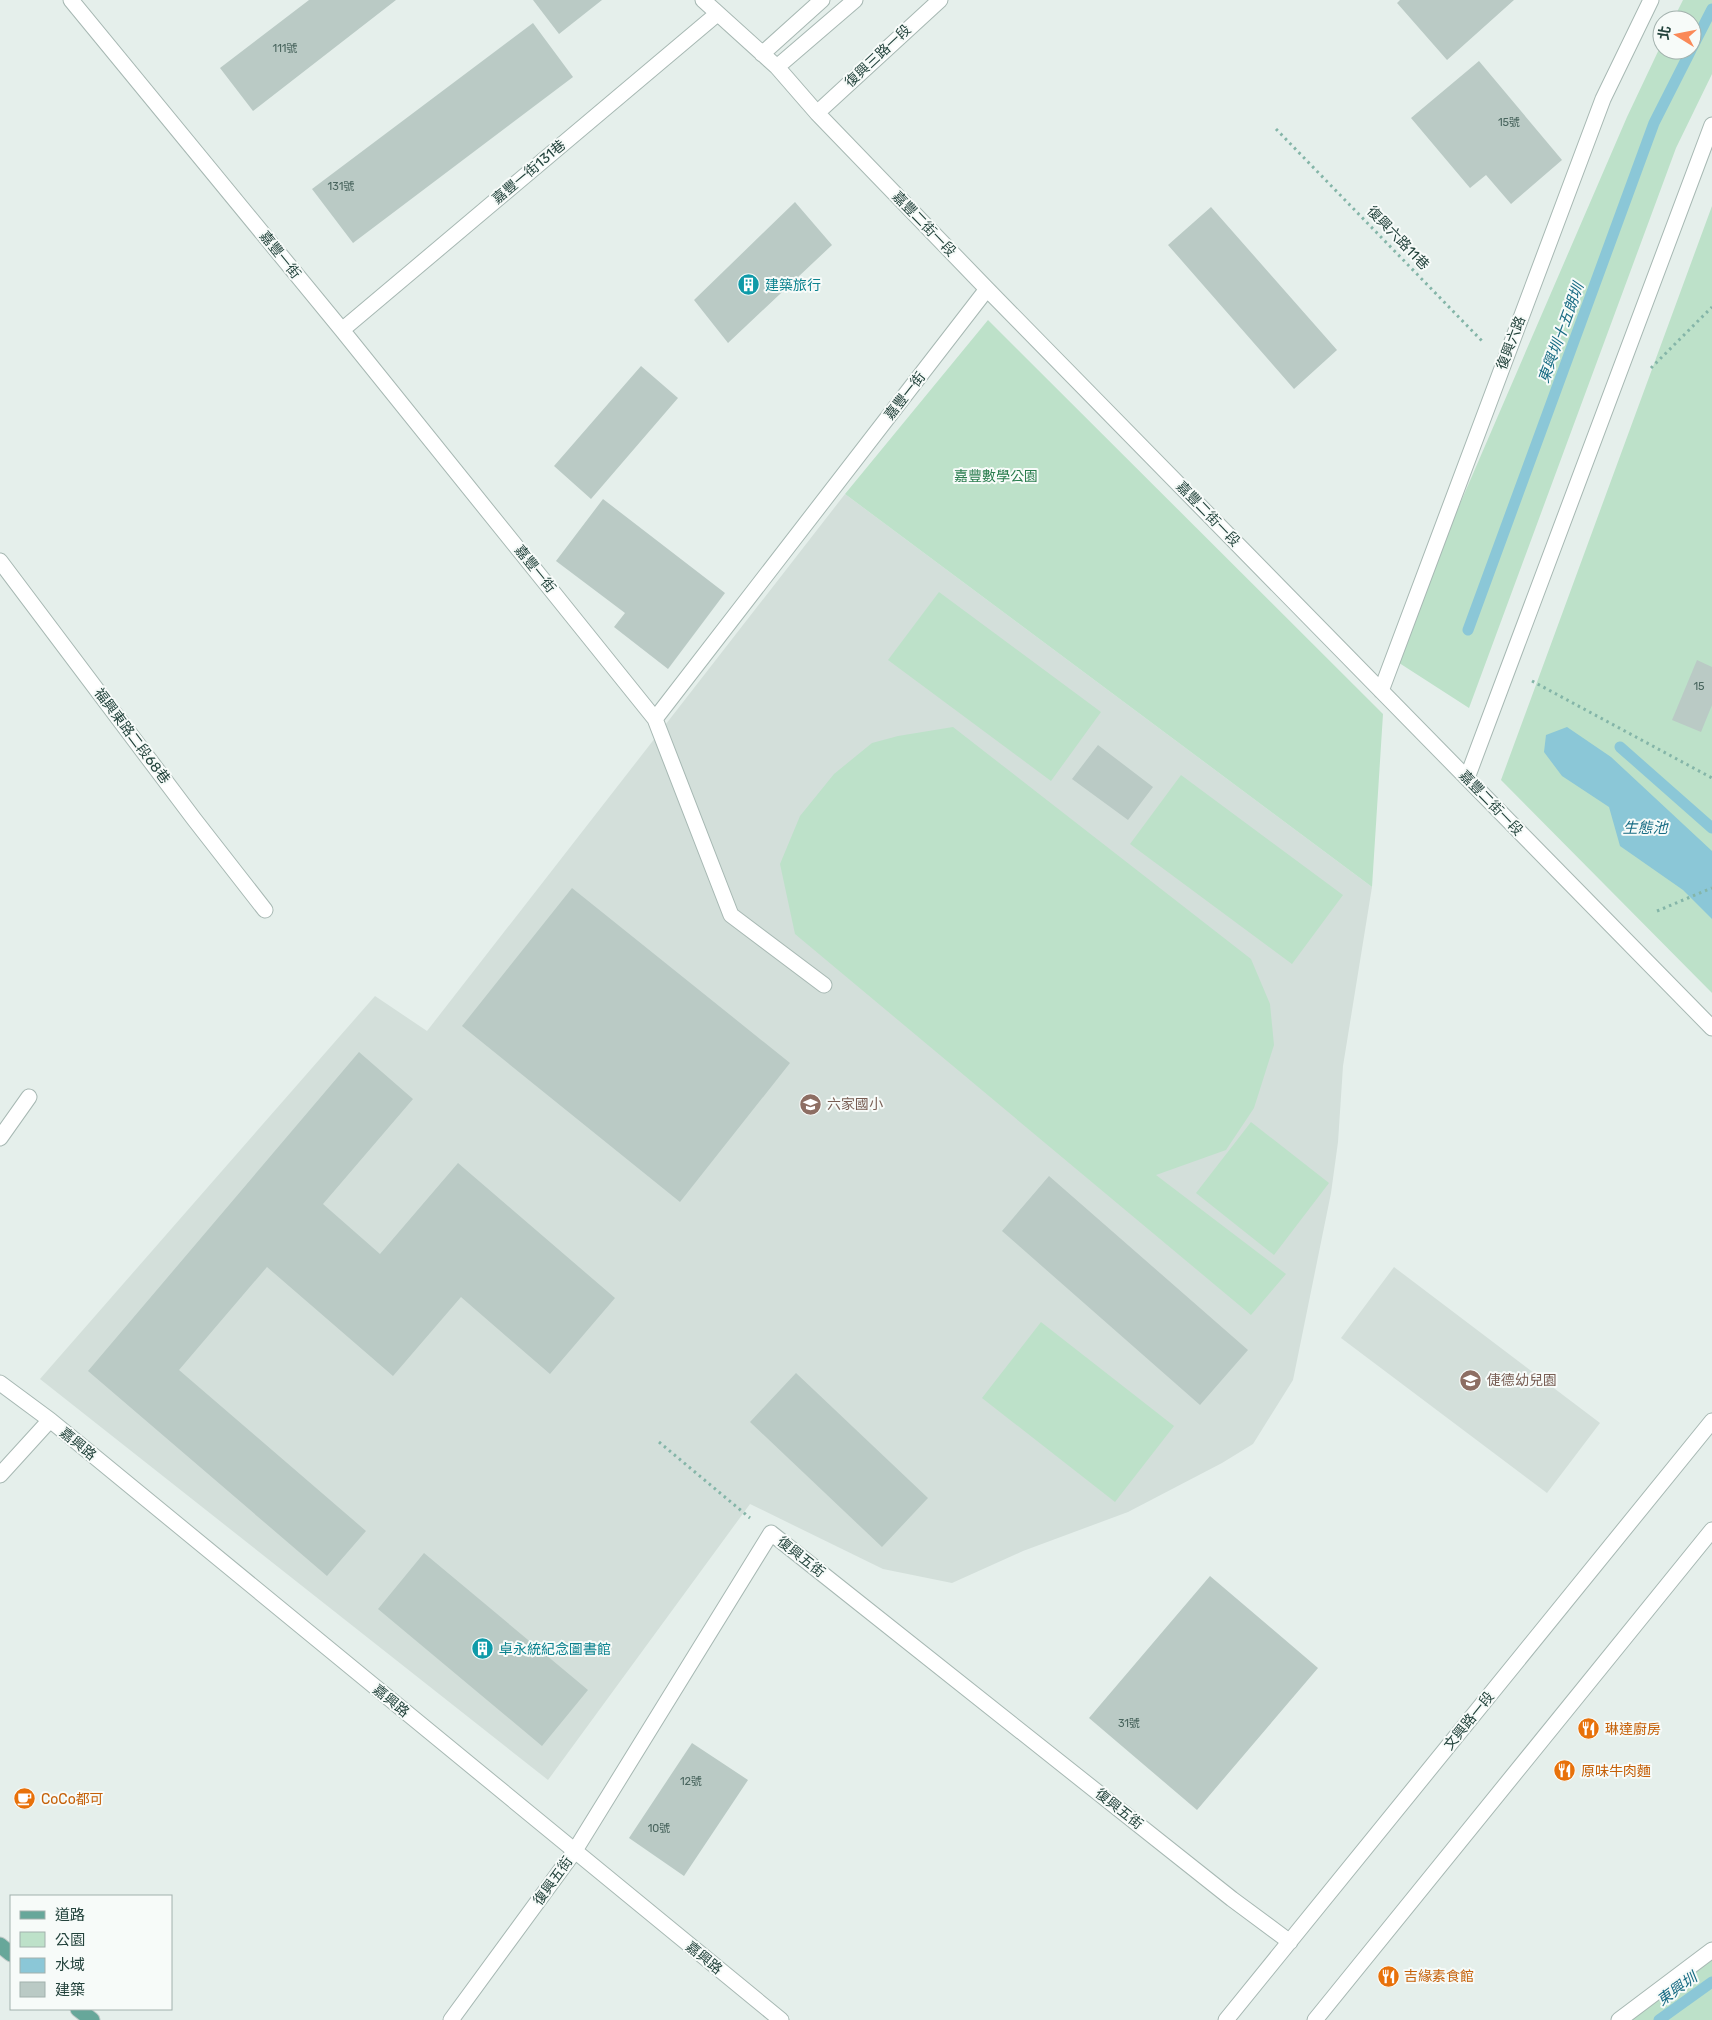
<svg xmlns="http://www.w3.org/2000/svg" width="1712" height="2020" font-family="Rubik,'Noto Sans TC',sans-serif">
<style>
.built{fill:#d3dfda}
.green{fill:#bde1c9}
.water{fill:#8bc7d7}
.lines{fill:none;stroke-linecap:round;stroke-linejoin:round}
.stream{stroke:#8bc7d7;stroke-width:11}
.building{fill:#bacac5}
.minor-casing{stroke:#a7b8b3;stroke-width:17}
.major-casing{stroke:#c1cac8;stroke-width:17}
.path{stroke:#84b5a8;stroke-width:3;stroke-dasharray:2.5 4;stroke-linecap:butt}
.minor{stroke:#fff;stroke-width:15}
.major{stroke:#67a79a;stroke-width:15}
.labels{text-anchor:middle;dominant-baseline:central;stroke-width:4;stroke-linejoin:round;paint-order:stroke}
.number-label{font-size:11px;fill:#49655e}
.street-label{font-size:14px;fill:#23433c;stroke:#f7fbf9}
.culture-label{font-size:14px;fill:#0d838f;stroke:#f7fbf9;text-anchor:start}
.park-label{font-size:14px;fill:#2a7d4e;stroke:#f7fbf9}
.education-label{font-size:14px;fill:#785e54;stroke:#f7fbf9;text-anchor:start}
.food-label{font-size:14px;fill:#c56008;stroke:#f7fbf9;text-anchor:start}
.water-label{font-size:15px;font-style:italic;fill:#186c84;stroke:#f7fbf9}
</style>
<rect width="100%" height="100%" fill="#e5efeb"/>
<path class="built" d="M845,494L1372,887L1343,1066L1338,1142L1331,1193L1293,1380L1253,1444L1222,1463L1128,1512L1023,1551L952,1583L883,1569L750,1504L548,1780L40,1379L375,996L427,1031Z
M1394,1267L1600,1423L1547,1493L1341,1338Z"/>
<path class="green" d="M1683,0H1712V74L1676,148L1469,708L1393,659L1627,117L1662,43V50H1692V20H1673Z
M1712,206V993L1501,780Z
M988,320L1383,714L1372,887L845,494Z
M939,592L1101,712L1051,781L888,660Z
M953,727L1251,959L1270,1004L1274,1045L1254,1108L1226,1150L1156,1175L1286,1274L1251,1315L795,934L780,864L800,816L834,774L872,743L898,736Z
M1181,775L1343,895L1292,964L1130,844Z
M1251,1122L1329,1183L1274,1255L1196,1193Z
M1041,1322L1174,1426L1115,1502L982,1398Z
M1712,1945V2020H1618Z"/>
<path class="water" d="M1567,727L1611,757L1712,851V919L1683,890L1620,846L1609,807L1562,776L1544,752L1546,735Z"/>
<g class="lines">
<path class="stream" d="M1692,48L1712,9
M1468,630L1654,123L1691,50
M1620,747L1712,828
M1659,2020L1712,1982"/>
</g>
<path class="building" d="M309,0H396L253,111L220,68Z
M533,0H602L559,34Z
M1400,0H1514L1447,60L1397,3Z
M533,23L573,77L353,243L312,189Z
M1479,61L1562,160L1511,204L1486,175L1470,188L1411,118Z
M795,202L832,245L728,343L694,300Z
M1211,207L1337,350L1294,389L1168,245Z
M641,366L678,398L591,499L554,466Z
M603,499L725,593L668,669L614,627L625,613L556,561Z
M1697,660L1712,667V705L1701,732L1672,720Z
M1098,745L1153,787L1128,820L1072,779Z
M572,888L790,1063L680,1202L462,1026Z
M359,1052L413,1099L323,1204L380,1254L458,1163L615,1298L550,1374L461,1297L393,1376L267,1267L179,1370L366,1531L327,1576L88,1371Z
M1049,1176L1248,1350L1200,1405L1002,1231Z
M796,1373L928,1498L882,1547L750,1422Z
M424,1553L588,1690L542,1746L378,1609Z
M1210,1576L1318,1668L1197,1810L1089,1718Z
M692,1743L748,1780L684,1876L629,1838Z"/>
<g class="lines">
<defs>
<path id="minor" d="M71,0L342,330L655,719L987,289
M703,0L777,67L817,113L987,289L1712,1028
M762,54L822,0
M777,67L855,0
M817,113L940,0
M342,330L717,14
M0,561L194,819L265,910
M1381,691L1603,99L1651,0
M655,719L731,915L824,985
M1467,778L1712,125
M0,1138L29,1097
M0,1383L50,1420L781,2020
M0,1475L50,1420
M451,2020L574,1852L771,1533L1232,1899L1290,1942
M1226,2020L1712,1421
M1315,2020L1712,1530
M1619,2020L1712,1950"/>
<path id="major" d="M0,1945L11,1954
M78,2009L92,2020"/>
</defs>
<use href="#minor" class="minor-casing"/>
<use href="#major" class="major-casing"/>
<path class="path" d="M1276,129L1482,341
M1651,368L1712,307
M1532,681L1712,778
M1657,911L1712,888
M659,1442L750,1518"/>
<use href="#minor" class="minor"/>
<use href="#major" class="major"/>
</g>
<defs>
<symbol id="building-disc" viewBox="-11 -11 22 22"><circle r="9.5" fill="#0f9aa8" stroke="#f7fbf9"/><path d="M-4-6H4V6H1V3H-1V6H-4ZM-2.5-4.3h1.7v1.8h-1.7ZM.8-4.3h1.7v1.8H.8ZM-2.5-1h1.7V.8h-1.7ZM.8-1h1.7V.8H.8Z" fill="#fff"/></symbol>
<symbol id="school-disc" viewBox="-11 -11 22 22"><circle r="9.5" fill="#8d6e63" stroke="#f7fbf9"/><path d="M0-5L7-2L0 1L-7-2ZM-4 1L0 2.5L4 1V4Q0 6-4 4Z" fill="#fff"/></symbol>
<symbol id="restaurant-disc" viewBox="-11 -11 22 22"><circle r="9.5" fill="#e8710a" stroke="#f7fbf9"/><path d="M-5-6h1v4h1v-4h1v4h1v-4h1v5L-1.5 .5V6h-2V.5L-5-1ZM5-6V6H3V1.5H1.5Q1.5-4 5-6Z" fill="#fff"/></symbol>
<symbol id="cafe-disc" viewBox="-11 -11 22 22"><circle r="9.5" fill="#e8710a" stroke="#f7fbf9"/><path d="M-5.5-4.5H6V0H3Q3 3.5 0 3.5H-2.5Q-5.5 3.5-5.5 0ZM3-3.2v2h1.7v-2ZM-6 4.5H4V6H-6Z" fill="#fff"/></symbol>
</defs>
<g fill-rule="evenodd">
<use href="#building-disc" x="736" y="272" width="25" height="25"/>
<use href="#school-disc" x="798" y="1092" width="25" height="25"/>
<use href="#school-disc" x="1458" y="1368" width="25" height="25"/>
<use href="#building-disc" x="470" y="1636" width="25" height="25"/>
<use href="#restaurant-disc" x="1576" y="1716" width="25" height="25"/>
<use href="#restaurant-disc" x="1552" y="1758" width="25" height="25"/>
<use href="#cafe-disc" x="12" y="1786" width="25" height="25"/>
<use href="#restaurant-disc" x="1376" y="1964" width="25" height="25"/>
</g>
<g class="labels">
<g class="number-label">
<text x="285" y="48">111號</text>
<text x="1509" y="122">15號</text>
<text x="341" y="186">131號</text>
<text x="1699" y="686">15</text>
<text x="1129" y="1723">31號</text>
<text x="691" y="1781">12號</text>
<text x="659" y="1828">10號</text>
</g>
<g class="street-label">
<text transform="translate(878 56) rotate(-43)">復興三路一段</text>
<text transform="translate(529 172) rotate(-40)">嘉豐一街131巷</text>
<text transform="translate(924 224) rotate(46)">嘉豐二街一段</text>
<text transform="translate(1398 238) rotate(46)">復興六路11巷</text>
<text transform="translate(280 255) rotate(51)">嘉豐一街</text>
<text transform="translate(1511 343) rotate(-69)">復興六路</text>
<text transform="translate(905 396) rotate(-52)">嘉豐一街</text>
<text transform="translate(1208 514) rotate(46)">嘉豐二街一段</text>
<text transform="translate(535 569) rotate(51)">嘉豐一街</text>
<text transform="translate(132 736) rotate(53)">福興東路二段68巷</text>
<text transform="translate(1491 803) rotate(46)">嘉豐二街一段</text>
<text transform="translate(78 1444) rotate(39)">嘉興路</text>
<text transform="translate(801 1557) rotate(38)">復興五街</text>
<text transform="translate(391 1701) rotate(39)">嘉興路</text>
<text transform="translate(1469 1721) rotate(-51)">文興路一段</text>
<text transform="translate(1119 1809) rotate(38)">復興五街</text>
<text transform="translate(553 1881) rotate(-54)">復興五街</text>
<text transform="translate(704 1958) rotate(39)">嘉興路</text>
</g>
<g class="culture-label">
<text x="765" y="285">建築旅行</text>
<text x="499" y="1649">卓永統紀念圖書館</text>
</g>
<g class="park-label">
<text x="996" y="476">嘉豐數學公園</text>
</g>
<g class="education-label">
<text x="827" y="1104">六家國小</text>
<text x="1487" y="1380">倢德幼兒園</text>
</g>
<g class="food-label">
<text x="1605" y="1729">琳達廚房</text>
<text x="1581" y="1771">原味牛肉麵</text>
<text x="41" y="1799">CoCo都可</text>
<text x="1404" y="1976">吉緣素食館</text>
</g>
<g class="water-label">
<text transform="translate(1561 333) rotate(-70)">東興圳十五朗圳</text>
<text x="1645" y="828">生態池</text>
<text transform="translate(1677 1989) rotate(-36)">東興圳</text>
</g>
</g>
<rect x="10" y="1895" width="162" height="115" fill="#f7fbf9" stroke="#a2b1ad"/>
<rect x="20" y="1911" width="25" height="8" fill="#67a79a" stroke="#a2b1ad"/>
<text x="55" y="1920" font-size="15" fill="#23433c">道路</text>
<rect x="20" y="1932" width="25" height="15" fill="#bde1c9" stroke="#a2b1ad"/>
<text x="55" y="1945" font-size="15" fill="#23433c">公園</text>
<rect x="20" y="1958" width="25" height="15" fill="#8bc7d7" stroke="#a2b1ad"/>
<text x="55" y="1970" font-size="15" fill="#23433c">水域</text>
<rect x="20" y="1982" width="25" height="15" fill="#bacac5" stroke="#a2b1ad"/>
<text x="55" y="1995" font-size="15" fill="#23433c">建築</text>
<g transform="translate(1677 35) rotate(280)"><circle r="24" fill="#f7fbf9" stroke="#a2b1ad"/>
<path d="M0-4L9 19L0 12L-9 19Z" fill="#fa8958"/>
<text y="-8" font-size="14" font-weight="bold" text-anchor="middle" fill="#23433c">北</text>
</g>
</svg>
